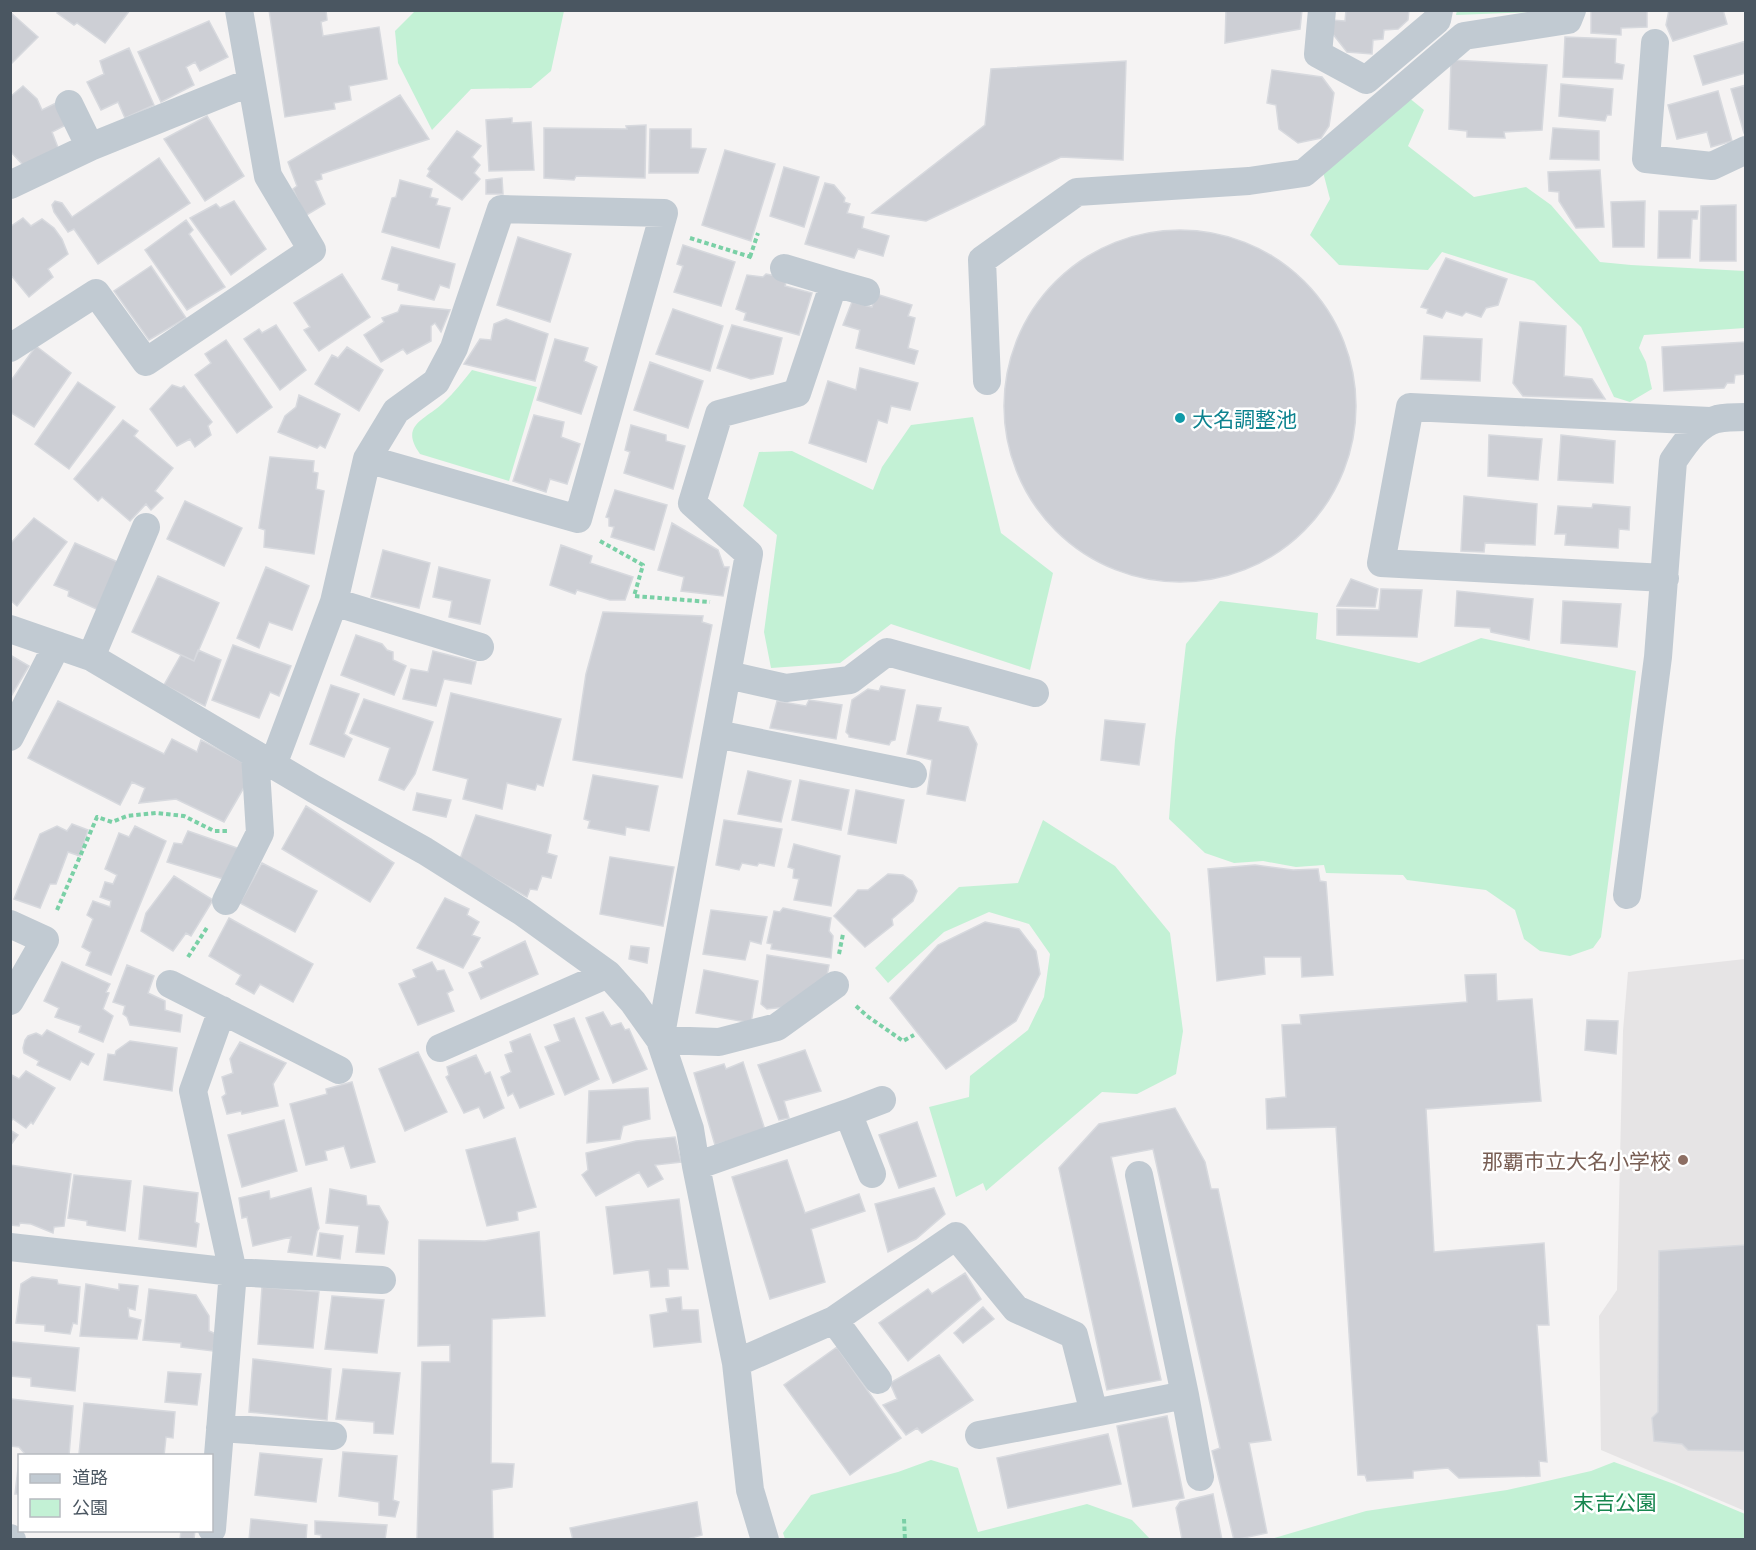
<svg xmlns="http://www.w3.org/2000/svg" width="1756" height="1550" font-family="'Exo 2','Noto Sans JP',sans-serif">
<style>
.education{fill:#e6e4e5}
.green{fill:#c3f1d5}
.building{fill:#cdcfd5;stroke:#d7d9de;stroke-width:1.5}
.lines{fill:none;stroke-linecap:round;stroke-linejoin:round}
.path{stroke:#7ad0a6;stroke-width:4;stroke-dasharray:4.5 3;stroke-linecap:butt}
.street{stroke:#c1cad2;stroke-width:28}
.culture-dot{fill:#0f9aa8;stroke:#fff;stroke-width:2}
.education-dot{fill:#8d6e63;stroke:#fff;stroke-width:2}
.labels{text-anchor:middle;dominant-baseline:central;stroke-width:5;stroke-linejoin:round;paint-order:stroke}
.culture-label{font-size:21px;fill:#0d838f;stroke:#fff;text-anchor:start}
.education-label{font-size:21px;fill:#785e54;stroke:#fff;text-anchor:end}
.park-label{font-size:21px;fill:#17864f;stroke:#fff}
</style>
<rect width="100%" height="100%" fill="#f5f3f3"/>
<path class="education" d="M1745,959V1511L1601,1450L1599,1316L1617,1290L1623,1031L1628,972Z"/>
<path class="green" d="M1457,10L1559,11L1456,15Z
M415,11V10L564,11L551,71L531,88L471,89L432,130L398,63L395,31Z
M1408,97L1424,110L1408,146L1474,197L1526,187L1551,205L1600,262L1631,265L1745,271V328L1644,335L1639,348L1646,362L1652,389L1630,402L1614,397L1581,327L1534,281L1442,252L1428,270L1339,265L1310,235L1330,199L1322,168Z
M472,370L537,387L509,481L420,454C399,425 425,420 443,403C454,393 463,381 472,370Z
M973,417L1001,533L1053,573L1030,670L891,624L840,663L771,668L764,632L777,535L743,506L759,452L792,451L873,490L882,467L911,425Z
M1220,601L1318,613L1316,639L1419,663L1481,638L1636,671L1601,937L1593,948L1570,956L1540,951L1524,939L1515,910L1486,890L1407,880L1403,875L1326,873L1324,865L1296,867L1263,861L1234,863L1205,853L1169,819L1175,740L1186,644Z
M1043,820L1115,866L1170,933L1183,1031L1176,1074L1137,1094L1102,1092L986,1191L983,1183L956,1197L929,1107L969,1097L970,1076L1028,1030L1044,997L1050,954L1029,924L989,912L944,932L888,983L875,968L959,887L1018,883Z
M931,1460L958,1468L978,1532L1087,1504L1132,1520L1150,1539H785L783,1533L811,1495L898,1472Z
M1614,1462L1674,1484L1745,1514V1539H1271L1366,1511L1507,1490L1591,1471Z"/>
<path class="building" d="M58,10H130L105,43L77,23L74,25L57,13Z
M269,10H326L327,20L321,22L323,36L379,27L387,79L349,86L351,100L334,103L335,109L285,117Z
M1226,10H1302L1300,29L1225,43Z
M1346,10H1409L1408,20L1398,29L1384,30L1383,39L1373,40L1372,54L1347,52L1332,33V20L1345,21Z
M1591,10H1647V27L1621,28V35L1591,33Z
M1669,10H1723L1727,24L1673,41L1666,25Z
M10,12L38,37L10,65Z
M209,21L228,57L200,71L195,62L186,67L194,85L161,102L138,52Z
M1565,37L1616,39L1615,63L1624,65L1622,79L1563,77Z
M1746,41V73L1703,85L1694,56Z
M129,48L154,105L125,118L118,102L101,110L87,82L104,74L100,61Z
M1451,60L1547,65L1542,130L1504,132L1505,138L1467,137V131L1449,129Z
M1126,61L1123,160L1061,157L926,221L872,213L985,125L991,69Z
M1272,70L1322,77L1334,93L1329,126L1321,138L1298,143L1279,129L1276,105L1267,103Z
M1561,84L1613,89L1611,115H1607L1605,121L1559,116Z
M1746,85V132L1744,133L1731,89Z
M23,86L37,99L42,110L56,103L66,125L52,132L59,150L24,166L10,151V97Z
M1718,91L1732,141L1711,147L1707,132L1677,139L1668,105Z
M400,95L429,139L321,174L322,179L315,181L325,204L305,216L293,189L297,186L288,162Z
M207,116L244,176L205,201L164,139Z
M512,118V123L531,122L534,170L489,171L486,120Z
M646,125L645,178L576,176L574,180L544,178V128L627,129L626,126Z
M1553,128L1599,131V160L1550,159Z
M650,129H691V148L706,149L698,173H649Z
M457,131L481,146L472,157L480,165L474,173L480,179L462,200L427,176L430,171L428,169Z
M725,150L775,164L751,241L702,225Z
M159,158L190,203L98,264L74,229L68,232L54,212L52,205L55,201L62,203L72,217Z
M784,167L819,177L804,227L770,216Z
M1600,170L1604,227L1576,228L1559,201V192L1549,191L1548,172Z
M502,178L503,194H486V180Z
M400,180L432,189L430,197L438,199L436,205L450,208L439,248L382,232L392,198L396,197Z
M825,183L834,185L845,198L844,202L850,204L847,213L864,217L862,228L889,236L883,256L858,249L854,258L805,244Z
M234,201L266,249L231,275L190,218L216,204L220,208Z
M1645,201L1644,247H1613L1611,202Z
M1736,205V261H1700L1701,206Z
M1659,211H1698L1697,219H1692L1690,258H1658Z
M23,218L31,226L42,219L54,228L62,239L68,254L48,269L53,277L29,297L10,274V227Z
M186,220L193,230L189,234L225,287L187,310L145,250Z
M1004 406a176 176 0 1 1 352 0a176 176 0 1 1-352 0Z
M518,237L571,254L550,322L497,305Z
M683,245L735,262L721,306L674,292L683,266L677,264Z
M392,247L455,264L449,288L440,285L434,300L398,290L399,284L382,279Z
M1446,258L1507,279L1498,305L1486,308L1481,317L1466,312L1462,316L1446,311L1442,318L1427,313L1428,309L1421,307Z
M151,266L186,318L149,340L114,291Z
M342,274L370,317L319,351L304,330L310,327L294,303Z
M766,274L787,278L785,286L812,293L799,335L744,320L746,313L736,309L747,275L763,277Z
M876,294L912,305L908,316L915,318L908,348L918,351L914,364L856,348L860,330L843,325L852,302L872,307Z
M401,305L450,310L441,332L435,323L431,326V341L407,354L403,349L381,362L364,335L384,322L382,318L398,312Z
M673,309L723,326L710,371L656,354Z
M506,319L548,334L535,381L464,364L480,339L491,340L494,324Z
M1520,322L1566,326L1564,376L1592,379L1605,399L1523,396L1513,383Z
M276,325L306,370L280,390L244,339L259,329L262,333Z
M732,325L782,338L773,374L751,379L717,368Z
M1424,336L1482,339L1480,381L1421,379Z
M555,339L588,348L584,361L597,367L581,414L537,400Z
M226,340L272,407L237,433L195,375L211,363L205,354Z
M1746,342V374L1735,375L1734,383H1727L1724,388L1664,391L1662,347Z
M36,346L71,373L34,427L10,412V382Z
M347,347L383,370L359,411L315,384L332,355L338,358Z
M650,362L703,381L688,428L634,410Z
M860,368L918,383L910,410L891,406L887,423L878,420L866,462L809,443L828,381L856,390Z
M78,382L115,407L69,469L35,444Z
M172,385L181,388L184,386L212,422L208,426L211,435L195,447L190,439L177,446L150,409Z
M299,395L340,414L325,448L320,445L317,448L278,432L285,416L296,407Z
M534,415L564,422L561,437L580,444L567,484L550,479L546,492L513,481Z
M123,420L138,431L134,436L173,468L155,491L163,498L151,510L146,504L130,521L102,497L98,501L74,479Z
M631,425L666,435V441L685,446L673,489L624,473L630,452L625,450Z
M1489,435L1542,439L1538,480L1488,476Z
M1561,435L1615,441L1613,483L1558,480Z
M270,457L314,461L313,472L318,473L316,489L324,491L314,554L264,547L265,530L259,528Z
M615,490L667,505L654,550L611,537L614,527L609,526V518L606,517Z
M1464,496L1537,504L1535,545L1485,543L1484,552L1461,551Z
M185,501L242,528L224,566L167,539Z
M1593,504L1630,507L1629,530L1619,529L1618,548L1565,545L1566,534H1555L1558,506L1592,508Z
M34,518L67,542L17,606L10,600V544Z
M672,523L718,550L724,567H729L723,596L681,591L684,577L658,570Z
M75,543L122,564L103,612L68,596L69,591L54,585Z
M561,545L592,556L590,563L633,577L625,600H610L577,590L575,594L550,585Z
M383,550L430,563L419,608L371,597Z
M266,567L309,586L292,630L269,622L259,648L237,638Z
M439,567L490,580L480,624L449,617L452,601L433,597Z
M158,576L219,603L194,661L132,632Z
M1351,579L1378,589L1375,607L1337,606Z
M1381,589L1422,590L1417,637L1337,635V609L1379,610Z
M1457,591L1533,599L1529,640L1491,632L1490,628L1455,626Z
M1563,601L1621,604L1617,647L1561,643Z
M603,612L703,616L702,622L712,625L682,778L573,760L586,674Z
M356,635L382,644L387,650L393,652V660L406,666L394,695L341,675Z
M233,645L291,666L279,696L270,692L259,718L212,700Z
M198,650L221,660L205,706L164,685L181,655L194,661Z
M433,651L476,662L471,684L444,679L436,706L403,699L411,669L428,672Z
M10,655L29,666L10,698Z
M331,685L359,694L344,734L352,739L344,757L310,744Z
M881,686L905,690L895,740L891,741L889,745L849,737V735L846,732L852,700L868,689L879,691Z
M451,693L561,719L543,786L537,784L535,790L507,783L502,809L463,799L468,779L433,770Z
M364,699L433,722L415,774L404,790L379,780L390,748L350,733Z
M809,700L842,705L836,739L770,728L777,701L806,706Z
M58,701L164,754L172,739L197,752L201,740L248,765L250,777L224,822L176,799L139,803L145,788L132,782L120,805L28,758Z
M917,705L941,708L938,721L968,727L977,744L965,801L927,794L932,760L907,754Z
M1105,720L1145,724L1139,765L1101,760Z
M748,771L791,781L781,822L738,814Z
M593,775L658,786L649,831L626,827L625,835L588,828L590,821L584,819Z
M800,780L849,790L841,830L792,820Z
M856,790L904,800L896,843L848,834Z
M417,793L451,800L446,817L413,810Z
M306,806L394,863L370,902L282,849Z
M476,815L551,835L547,853L557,856L551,878L542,876L537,890L530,889L527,897L460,859Z
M724,820L782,829L774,866L759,863L757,866L742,863L739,870L716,865Z
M72,824L88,830L80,856L68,852L56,884H50L40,908L14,899L40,834L57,826L67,831Z
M135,826L166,841L111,975L86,965L91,952L82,947L93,919L87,915L93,901L110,907L111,901L100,897L105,882L113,884L117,875L105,869L119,833L129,837Z
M188,831L240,849L230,881L167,862L174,843L182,844Z
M794,844L840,856L831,906L794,900L799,879L793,878L794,869L788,867Z
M610,857L674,867L663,926L600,914Z
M262,863L317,891L295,932L240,903Z
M1255,865L1293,870L1318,869L1320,881L1326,882L1333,975L1302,977L1301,957H1264L1265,974L1217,981L1208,869Z
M888,874L903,875L912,881L917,891L913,901L892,919L893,925L865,947L834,916L858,890H868Z
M174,876L213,900L191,936L186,933L173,951L141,931L146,913Z
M445,898L469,909L467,915L479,922L472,935L480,938L463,968L417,948Z
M783,908L831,918L829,931L833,936L831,958L771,949L772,944L767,943L774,911L780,912Z
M711,910L767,917L761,944L750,941L745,960L703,954Z
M229,918L313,964L293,1002L260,984L254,994L236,984L241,975L209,956Z
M985,922L1019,929L1036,951L1040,974L1016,1021L946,1069L890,998L938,945Z
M525,941L538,974L481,999L469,973L483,967L481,962Z
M631,946L649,948L647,963L629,959Z
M767,955L829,965L824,991L786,1007L767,1009L761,1004Z
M62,962L110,984L106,992L109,993L103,1009L113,1016L103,1042L79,1032L81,1026L55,1017L59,1008L44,1001Z
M432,962L437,971L444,970L453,990L447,993L454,1011L418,1025L399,984L416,977L413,970Z
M127,965L154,976L148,993L165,1001V1010L182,1015L180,1032L130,1025L127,1017L123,1014L125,1006L113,1002Z
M704,970L758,981L751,1023L696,1013Z
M1496,974L1497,1001L1532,999L1541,1101L1426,1109L1434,1252L1544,1243L1549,1325H1537L1547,1462L1539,1461L1540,1476L1459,1478L1448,1468L1413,1471V1478L1367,1481L1365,1475H1358L1336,1127L1267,1129L1266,1099L1286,1097L1282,1025L1301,1024L1300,1015L1467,1002L1465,975Z
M603,1012L611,1026L621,1023L625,1030L629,1029L647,1069L613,1083L586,1018Z
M574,1018L599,1079L565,1095L545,1047L560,1041L554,1025Z
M1587,1020L1618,1021L1616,1054L1585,1050Z
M47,1030L94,1054L88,1065L81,1061L70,1080L37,1065L39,1061L24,1053L23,1048L25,1040L28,1036L36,1033L42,1036Z
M530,1034L554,1094L520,1108L513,1093L508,1096L501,1077L511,1072L505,1055L513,1052L510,1042Z
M130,1041L177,1048L172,1091L104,1080L108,1054L115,1055L116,1051Z
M240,1042L286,1063L273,1084L278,1106L242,1114L241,1111L227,1114L222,1097L226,1094L222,1077L233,1073L230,1059Z
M805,1050L821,1091L784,1101L789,1118L779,1120L758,1065Z
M418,1052L447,1112L405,1131L379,1069Z
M476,1055L485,1074L490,1072L504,1108L484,1118L479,1107L464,1113L446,1077L449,1075L447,1067Z
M743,1062L765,1130L715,1145L694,1073L724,1064L726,1069Z
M26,1071L55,1088L33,1124L31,1122L26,1128L13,1119L10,1122V1074L19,1079Z
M352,1082L375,1162L351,1168L344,1146L325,1151L327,1160L306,1165L290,1104L327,1094L326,1089Z
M648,1088L650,1119L623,1126L620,1139L587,1143L589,1091Z
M1175,1108L1205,1162L1211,1189H1218L1271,1440L1249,1443L1267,1533L1234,1540L1212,1451L1220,1448L1153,1149L1111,1157L1161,1380L1107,1390L1059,1168L1099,1124Z
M284,1120L297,1171L242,1187L228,1135Z
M917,1122L936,1176L899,1188L879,1135Z
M10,1130L18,1135L10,1146Z
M675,1137L681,1162L655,1165L663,1179L648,1187L639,1172L596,1196L582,1175L588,1170L586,1153L636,1141Z
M515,1138L536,1207L517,1212L518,1220L487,1226L466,1150Z
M787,1160L805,1213L859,1194L865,1211L811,1229L825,1282L770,1299L732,1177Z
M10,1165L71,1174L64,1226L54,1227L53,1233L31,1224L20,1223L19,1226L10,1225Z
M74,1175L131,1181L125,1231L87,1225V1221L68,1218Z
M144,1186L198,1193L195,1222L199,1224L196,1247L139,1239Z
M311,1188L319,1228L317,1231L312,1255L288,1252L291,1237L253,1246L247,1217L242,1218L239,1198L269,1191L270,1199Z
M934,1188L945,1214L916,1239L888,1252L875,1204Z
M330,1189L366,1196L367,1205L379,1206L388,1222L384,1254L356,1252L359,1226L326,1223Z
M679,1199L688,1269H668L669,1286L651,1287L649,1270L614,1274L606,1207Z
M539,1232L545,1316L492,1319L491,1463L514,1464L512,1487L492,1490L493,1540H417L422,1362H450V1345L418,1346L419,1240L485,1241Z
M320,1233L343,1236L340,1259L317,1256Z
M1746,1245V1451L1688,1450L1682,1444L1654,1441L1652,1418L1658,1412L1659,1251Z
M965,1273L981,1299L908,1361L879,1323L928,1289L932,1294Z
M32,1277L57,1280L58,1284L80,1287L77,1324L73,1323L70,1334L45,1331V1325L16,1323L21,1284Z
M86,1284L119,1290V1284L138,1286L135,1310L128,1308L129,1317L141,1320L137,1339L80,1336Z
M262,1287L319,1292L313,1348L258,1344Z
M149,1289L196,1295L209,1316V1331L216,1334L213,1351L181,1347V1343L143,1340Z
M332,1296L384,1300L377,1353L325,1349Z
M681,1297L682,1310H698L701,1342L654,1347L650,1315L668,1312L666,1299Z
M983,1307L994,1319L963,1343L954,1333Z
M12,1342L79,1348L75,1391L31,1386V1378L10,1376Z
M837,1347L901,1438L850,1475L784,1385Z
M939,1355L973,1400L922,1433L917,1428L906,1435L883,1405L897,1399L890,1383Z
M253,1359L331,1369L327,1420L249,1412Z
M343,1369L400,1373L393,1434L374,1433V1422L336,1419Z
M168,1372L201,1374L197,1405L165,1402Z
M11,1399L73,1406L69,1456L25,1454L19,1447L10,1446Z
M84,1403L175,1412L173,1438L166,1437L164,1456L79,1454Z
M1167,1416L1184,1498L1133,1507L1117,1426Z
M1108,1434L1121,1484L1008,1508L997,1458Z
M343,1452L397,1456L393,1500L399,1502L395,1517L379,1515V1502L339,1496Z
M260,1453L322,1459L316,1502L255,1495Z
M19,1460H20V1494H15Z
M1213,1494L1222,1540L1182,1539L1176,1508L1180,1502Z
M697,1502L702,1535L684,1540H573L570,1528Z
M251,1519L307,1525L306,1540H249Z
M315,1521L387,1525L385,1540H321V1535L315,1534Z
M181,1530H195L194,1539L180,1540Z"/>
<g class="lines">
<path class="path" d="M690,238L754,258
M750,257L758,233
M600,541L643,565L634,596L710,602
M57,910L97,817L112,822L127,816L156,813L184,816L214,831H227
M839,954L843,934
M188,957L208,926
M856,1006L867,1016L903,1041L914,1035
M904,1519L905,1540"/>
<path class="street" d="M1322,10L1318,54L1366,80L1437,20L1439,10
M1655,43L1646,159L1712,166L1746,150
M69,104L90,147
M10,185L90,147L251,82
M784,268L834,283
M10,348L96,293L146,362L312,250L268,176L239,10
M987,381L982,260L1077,192L1249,181L1304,173L1464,36L1568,20L1572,10
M1665,578L1381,563L1410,407L1710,421
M334,602L480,647
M10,629L91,657L314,789L425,851L522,912L608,974L633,1002L660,1040L690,1129L696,1166L736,1363L750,1490L765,1540
M91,657L146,527
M728,675L786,688L850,680L887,652L1035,693
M717,734L913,774
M10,737L57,645
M273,765L334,602L367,459L396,411L436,382L454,348L501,209L664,213L578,519L367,459
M1627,895L1658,657L1673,461C1684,445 1697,424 1717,419C1726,417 1736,417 1746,417
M226,901L260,833L255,754
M10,924L45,940L10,1001
M170,984L339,1070
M835,985L777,1027L719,1042L660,1040L749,554L692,503L719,414L797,393L834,283L866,292
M222,1010L193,1091L233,1272L382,1280
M440,1048L608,974
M848,1113L882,1100
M696,1166L848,1113L872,1174
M10,1247L233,1272L212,1529
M834,1320L878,1380
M736,1363L834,1320L956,1236L1016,1309L1074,1335L1094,1413L1185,1395L1139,1175
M1185,1395L1200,1477
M220,1428L333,1436
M979,1435L1094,1413
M10,1538L12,1540"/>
</g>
<circle class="culture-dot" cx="1180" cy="418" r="6"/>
<circle class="education-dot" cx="1683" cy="1160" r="6"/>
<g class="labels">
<g class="culture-label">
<text x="1192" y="418">大名調整池</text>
</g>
<g class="education-label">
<text x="1671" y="1160">那覇市立大名小学校</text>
</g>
<g class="park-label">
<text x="1615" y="1501">末吉公園</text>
</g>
</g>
<rect width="1756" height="1550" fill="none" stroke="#4a5661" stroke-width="24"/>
<rect x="18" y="1454" width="195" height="78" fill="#ffffff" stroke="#b7bbc0" stroke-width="1.5"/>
<rect x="30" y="1474" width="30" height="9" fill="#c1cad2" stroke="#b7bbc0" stroke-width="1.5"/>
<text x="72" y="1484" font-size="18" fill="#4a5661">道路</text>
<rect x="30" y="1499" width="30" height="18" fill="#c3f1d5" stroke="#b7bbc0" stroke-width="1.5"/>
<text x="72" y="1514" font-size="18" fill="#4a5661">公園</text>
</svg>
